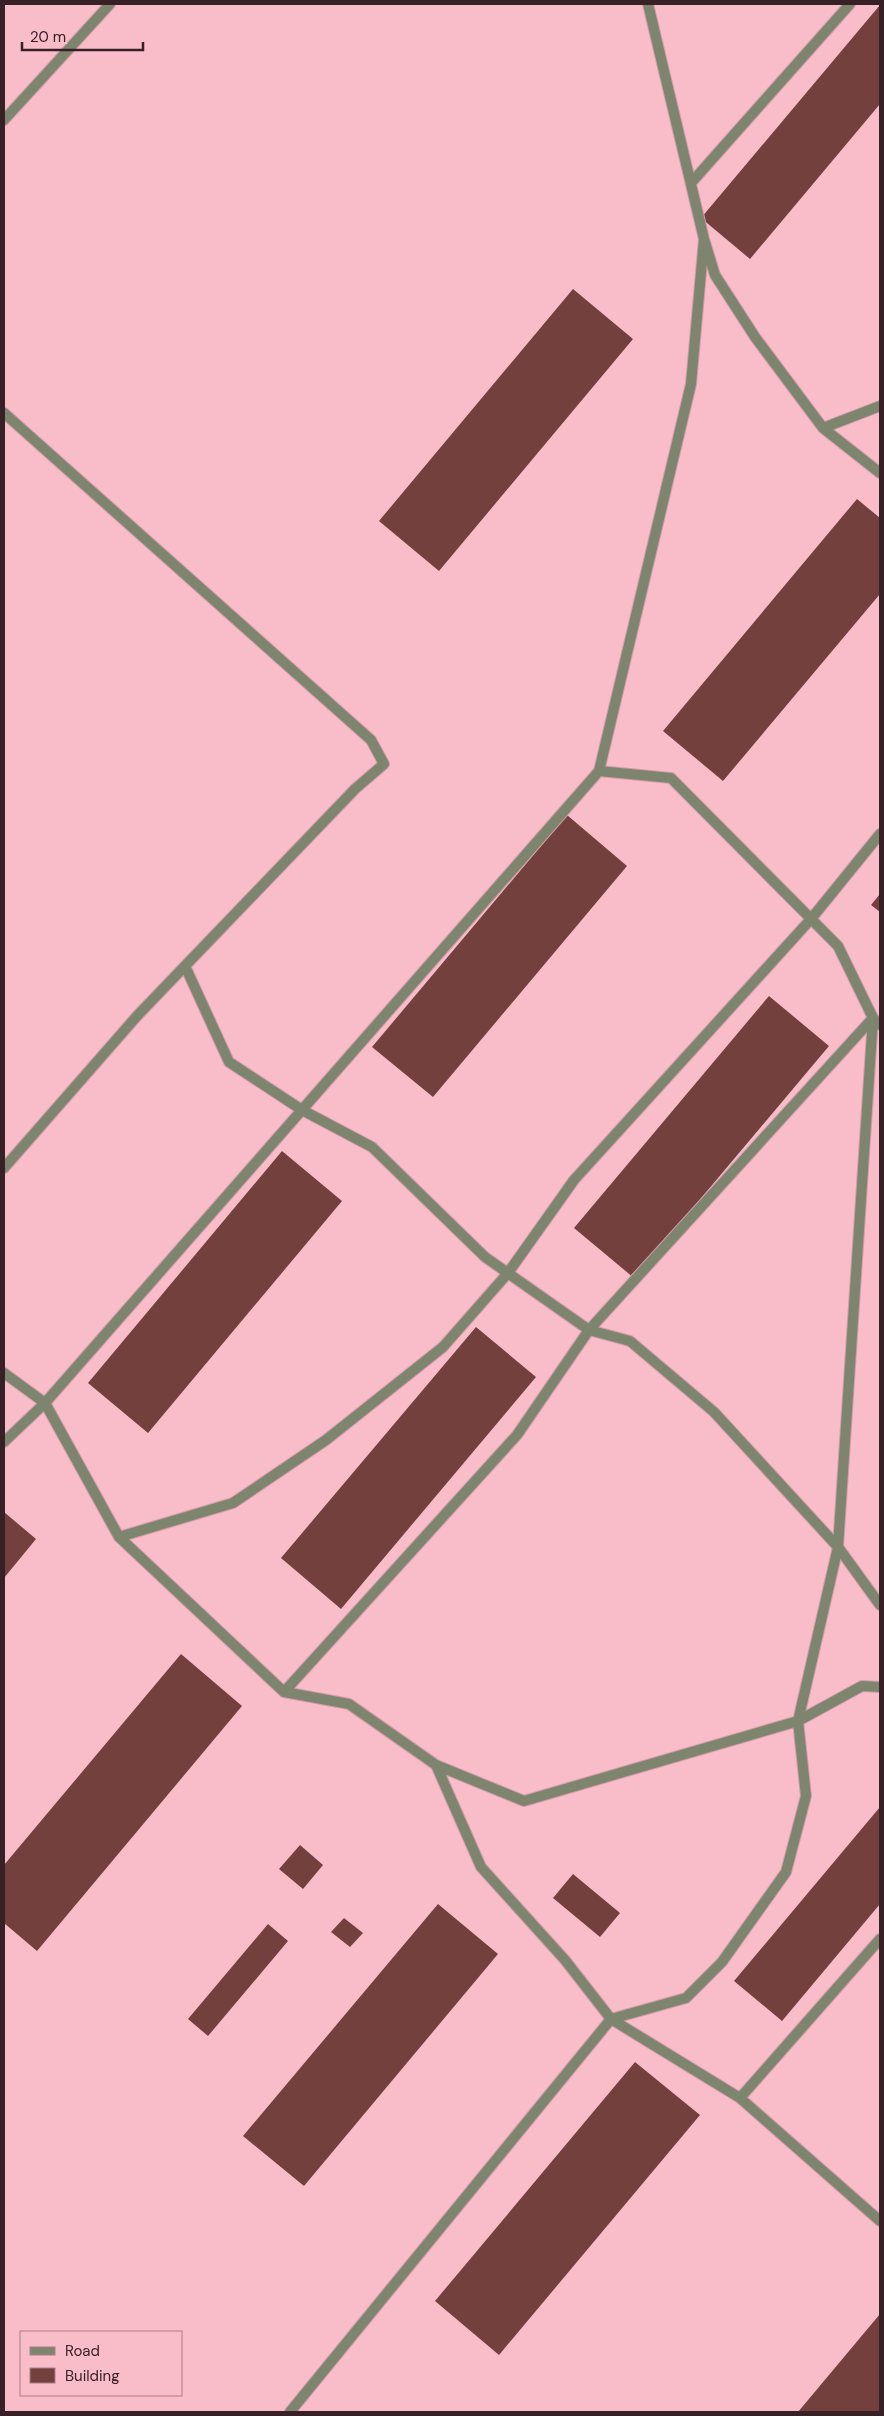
<svg xmlns="http://www.w3.org/2000/svg" width="884" height="2416" font-family="'DM Sans',sans-serif">
<style>
.building{fill:#74403e}
.lines{fill:none;stroke-linecap:round;stroke-linejoin:round}
.minor-casing{stroke:#d29da8;stroke-width:12}
.minor{stroke:#7d856f;stroke-width:10}
</style>
<rect width="100%" height="100%" fill="#f9bcc9"/>
<path class="building" d="M880,5V104L750,259L701,218Z
M573,289L633,339L439,571L379,521Z
M857,499L880,518V594L723,781L663,731Z
M567,815L627,866L433,1097L372,1047Z
M880,894V912L871,905Z
M769,996L829,1046L634,1278L574,1228Z
M282,1151L342,1201L148,1433L88,1383Z
M476,1327L536,1377L341,1609L281,1558Z
M4,1512L36,1539L4,1578Z
M181,1654L242,1706L37,1951L4,1923V1865Z
M880,1807V1904L782,2021L734,1981Z
M300,1845L323,1865L303,1889L279,1869Z
M573,1874L620,1913L600,1937L553,1898Z
M438,1904L498,1954L304,2186L243,2136Z
M344,1918L363,1933L350,1947L331,1932Z
M268,1924L288,1941L208,2036L188,2019Z
M635,2062L700,2115L499,2355L435,2301Z
M880,2314V2412H798Z"/>
<g class="lines">
<defs>
<path id="minor" d="M648,4L704,239L715,275L755,337L823,428L880,473
M4,120L110,4
M691,183L850,4
M4,413L371,740L384,764L355,789L137,1016L4,1168
M823,428L880,406
M599,771L671,778L838,946L873,1018L880,1025
M185,966L229,1062L302,1110L372,1147L485,1257L589,1330L630,1341L714,1412L838,1547L880,1605
M4,1373L45,1403L119,1537L284,1692L349,1704L436,1765L481,1867L565,1960L611,2019L740,2098L880,2221
M4,1442L45,1403L599,771L691,384L704,239
M119,1537L233,1503L326,1440L443,1347L508,1273L574,1180L811,919L880,834
M284,1692L517,1435L589,1330L873,1018
M436,1765L524,1801L798,1721L862,1686L880,1687
M740,2098L880,1939
M290,2412L611,2019L686,1998L722,1962L786,1872L806,1796L798,1721L838,1547L873,1018"/>
</defs>
<use href="#minor" class="minor-casing"/>
<use href="#minor" class="minor"/>
</g>
<rect width="884" height="2416" fill="none" stroke="#372026" stroke-width="10"/>
<rect x="20" y="2331" width="162" height="65" fill="#f9bcc9" stroke="#ab7e88"/>
<rect x="30" y="2347" width="25" height="8" fill="#7d856f" stroke="#ab7e88"/>
<text x="65" y="2356" font-size="15" fill="#372026">Road</text>
<rect x="30" y="2368" width="25" height="15" fill="#74403e" stroke="#ab7e88"/>
<text x="65" y="2381" font-size="15" fill="#372026">Building</text>
<path d="M22 42v8h121v-8" fill="none" stroke="#372026" stroke-width="2.5"/>
<text x="30" y="42" font-size="15" fill="#372026" stroke="#f9bcc9" stroke-width="4" paint-order="stroke">20 m</text>
</svg>
